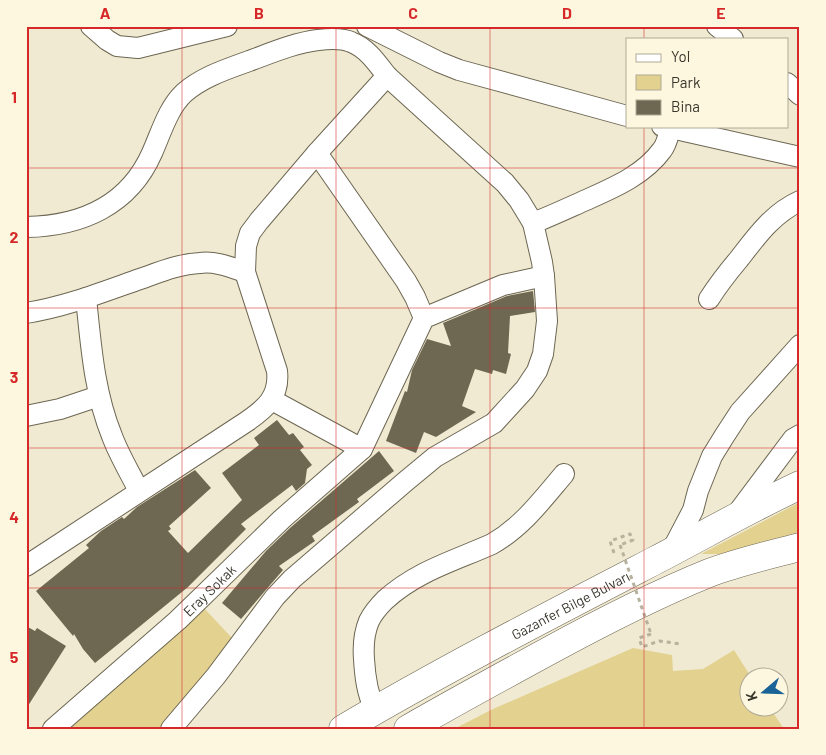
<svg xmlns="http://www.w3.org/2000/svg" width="826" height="755" font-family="Barlow,sans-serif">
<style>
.green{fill:#e3d190}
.building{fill:#6e6853}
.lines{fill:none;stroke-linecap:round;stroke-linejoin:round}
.minor-casing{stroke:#6c6652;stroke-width:22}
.primary-casing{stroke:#6c6652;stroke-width:29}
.path{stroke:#b7b29e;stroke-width:3;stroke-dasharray:4 4;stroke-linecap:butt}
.minor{stroke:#fff;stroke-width:20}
.primary{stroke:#fff;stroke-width:28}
.path-bridge{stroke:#b7b29e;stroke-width:3;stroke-dasharray:4 4;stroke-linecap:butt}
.grid{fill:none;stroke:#d62828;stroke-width:1;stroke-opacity:0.55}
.labels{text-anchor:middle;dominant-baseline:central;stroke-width:5;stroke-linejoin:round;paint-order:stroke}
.street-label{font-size:14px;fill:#38362c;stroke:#fef7df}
.neatline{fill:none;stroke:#d62828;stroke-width:2}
.grid-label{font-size:16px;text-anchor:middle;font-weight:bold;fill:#d62828}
</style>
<rect width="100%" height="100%" fill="#f0ead2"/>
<path class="green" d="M800,502V542L754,554H701Z
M202,606L233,639L224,647L227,652L158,729H67Z
M633,648L672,655L673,671L703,669L734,650L751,677L748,678V708H770L784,729H454L493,709Z"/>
<path class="building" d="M533,291L535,312L510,316L508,353L511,354L506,374L493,370L492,374L475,369L462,406L476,412L436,437L424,432L416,453L386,441L405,391L407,392L412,370L427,339L451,346L443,323L507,296Z
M277,420L289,435L293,433L304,447L300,450L312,465L307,469L305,483L296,491L292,485L241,524L246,529L188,587L95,663L83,649L74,634L73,636L36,591L89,548L86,545L101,531L122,517L124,519L137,507L195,470L211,488L169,526L171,529L168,531L188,553L242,500L222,473L259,445L254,438Z
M379,451L394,471L357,499L359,502L312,536L315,541L279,566L283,570L241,619L222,603L266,551L290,528Z
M26,626L35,631L37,628L66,646L26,709Z"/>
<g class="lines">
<defs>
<g id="minor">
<path d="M91,26L107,40L117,46L138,48L227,26"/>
<path d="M367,26L439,62L459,70L627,116"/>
<path d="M717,26L733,39"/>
<path d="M787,83L800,95"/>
<path d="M662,126L800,157"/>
<path d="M317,153L406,281L415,297L424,318"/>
<path d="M533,223C551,216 568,208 586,200C613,188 644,175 662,150C667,144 668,136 670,129"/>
<path d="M26,227C82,226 129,205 152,153C161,133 168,108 184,93C202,77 227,69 249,61C271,53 294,43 318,40C327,39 342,38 351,42C367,48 377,63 387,76L505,183L519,200L533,223L542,262L544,276L547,321L543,354L537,371L525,389L494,423L435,457L406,481L292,579L275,597L216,676L171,729"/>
<path d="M86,298C91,345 94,392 112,436C119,455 130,473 139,491"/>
<path d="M709,299C718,285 728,272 739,259C756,237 773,213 800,201"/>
<path d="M26,313C65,307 103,292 140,279C160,272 179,264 200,263C215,261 230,267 245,272"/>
<path d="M272,400L362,449"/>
<path d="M26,416L60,409L99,396"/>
<path d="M736,515L793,439L800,435"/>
<path d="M671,552L693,510L698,491L712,456L725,435L740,412L800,345"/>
<path d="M26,566L246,422C265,409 280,397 277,371L245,272L246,246L250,233L259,221L317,153L387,76"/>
<path d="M375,710C367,693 365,677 364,659C363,646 364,633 369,621C373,613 379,606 385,600C417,571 454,561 492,544C522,527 542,500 564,474"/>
<path id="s1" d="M53,729L178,620L282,519L362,449L424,318L503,285L544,276"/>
</g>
<g id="primary">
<path id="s2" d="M343,729C445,669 550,615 656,560C704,535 751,508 800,485"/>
<path d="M408,729C453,703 499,678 545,653C598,624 652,596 709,573C738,562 769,555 800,547"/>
</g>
</defs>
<use href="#minor" class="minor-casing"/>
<use href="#primary" class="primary-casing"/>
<path class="path" d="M614,553L610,541L630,534L633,540L620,545
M651,634L639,638L642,647L659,641L681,644"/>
<use href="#minor" class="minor"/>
<use href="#primary" class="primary"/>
<path class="path-bridge" d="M620,545L651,634"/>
</g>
<path class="grid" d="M182,26V729M336,26V729M490,26V729M644,26V39M644,126V729M26,168H800M26,308H800M26,448H800M26,588H800"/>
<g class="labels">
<g class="street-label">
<text stroke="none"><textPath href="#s1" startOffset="209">Eray Sokak</textPath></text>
<text stroke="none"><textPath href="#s2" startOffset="259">Gazanfer Bilge Bulvarı</textPath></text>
</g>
</g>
<rect width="826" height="755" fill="none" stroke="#fef7df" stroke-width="55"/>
<rect x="626" y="38" width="162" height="90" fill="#fef7df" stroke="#afaa97"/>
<rect x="636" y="54" width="25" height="8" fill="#ffffff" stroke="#afaa97"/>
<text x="671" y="62" font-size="15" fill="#38362c">Yol</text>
<rect x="636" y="75" width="25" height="15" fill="#e3d190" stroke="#afaa97"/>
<text x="671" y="88" font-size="15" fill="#38362c">Park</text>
<rect x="636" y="100" width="25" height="15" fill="#6e6853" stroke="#afaa97"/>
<text x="671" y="112" font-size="15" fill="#38362c">Bina</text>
<g transform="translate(764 692) rotate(251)"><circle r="24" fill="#fef7df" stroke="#afaa97"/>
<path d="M0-4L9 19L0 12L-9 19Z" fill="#196396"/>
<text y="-8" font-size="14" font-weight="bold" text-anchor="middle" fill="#38362c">K</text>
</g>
<rect x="28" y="28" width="770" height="700" class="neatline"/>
<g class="grid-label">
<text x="105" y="19">A</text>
<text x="259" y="19">B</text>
<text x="413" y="19">C</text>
<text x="567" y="19">D</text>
<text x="721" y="19">E</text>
<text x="14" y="103">1</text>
<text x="14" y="243">2</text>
<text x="14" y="383">3</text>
<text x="14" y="523">4</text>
<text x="14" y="663">5</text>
</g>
</svg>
